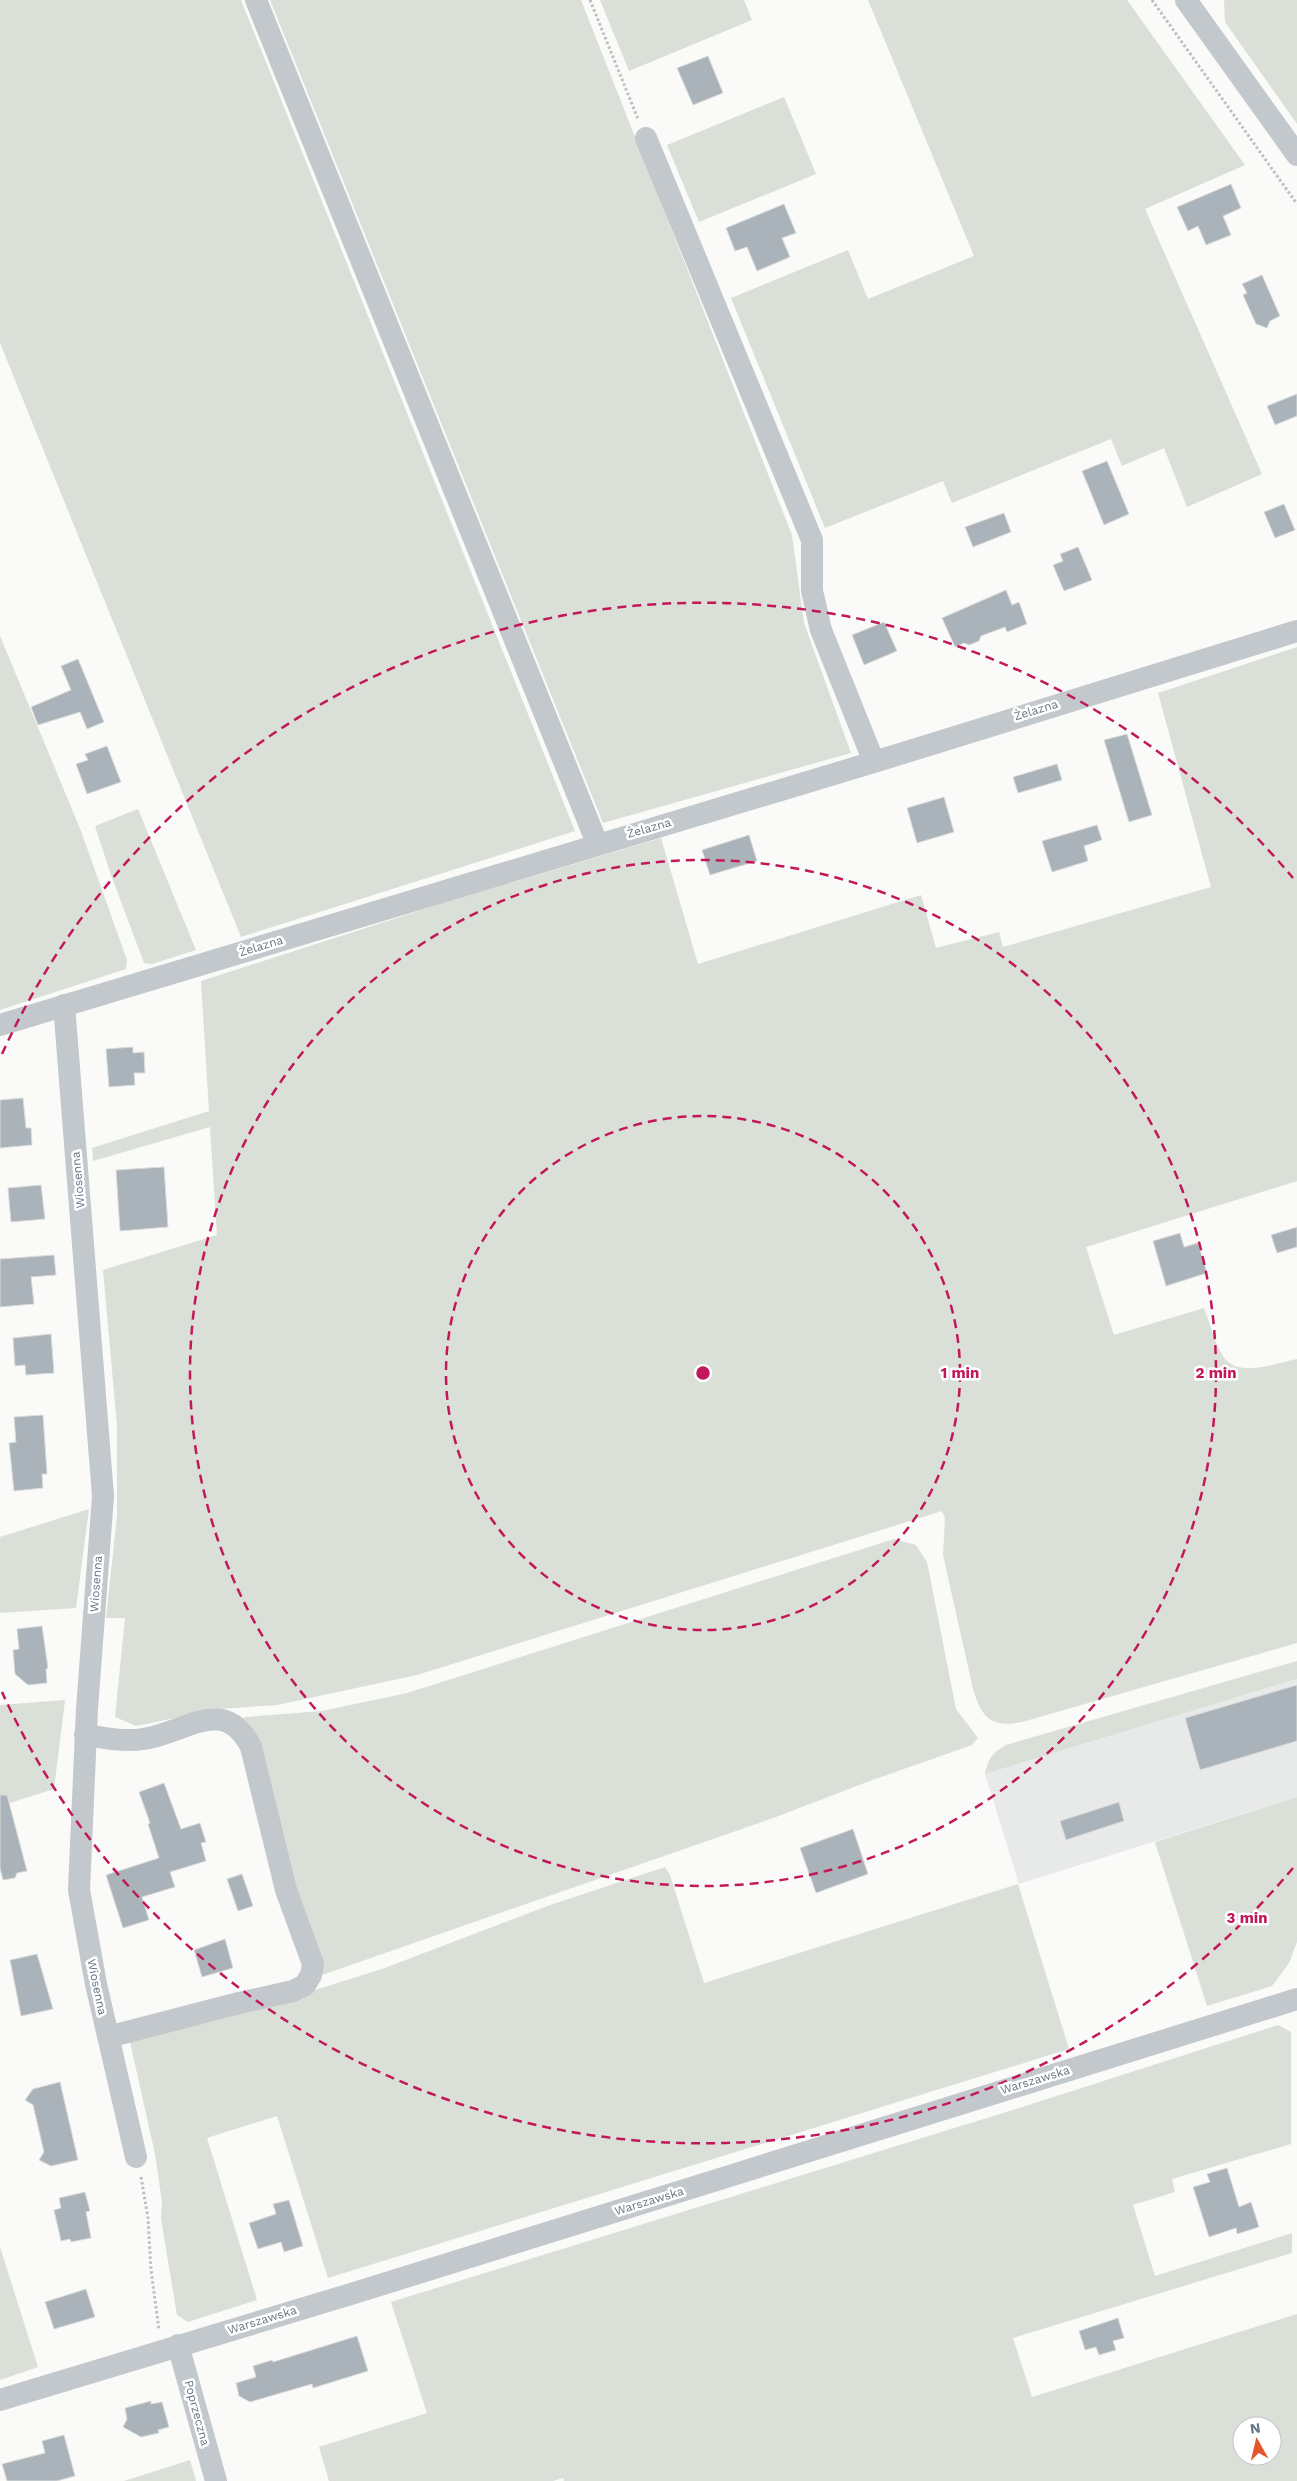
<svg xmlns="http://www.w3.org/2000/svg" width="1297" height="2481" font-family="'Work Sans',sans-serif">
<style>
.built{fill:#e8e9e9}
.green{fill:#dadfd7;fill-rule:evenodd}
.building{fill:#aab3b9;stroke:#dcdcda}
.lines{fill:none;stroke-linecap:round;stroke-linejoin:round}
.path{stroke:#bbbfc2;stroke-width:3;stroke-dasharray:2.5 2.5;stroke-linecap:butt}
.minor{stroke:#c3c8cc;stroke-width:22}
.ring{fill:none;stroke:#c2185b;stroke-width:2.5;stroke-dasharray:9 6}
.labels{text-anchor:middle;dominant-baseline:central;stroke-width:5;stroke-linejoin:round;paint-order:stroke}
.street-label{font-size:12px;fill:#657683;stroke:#fff}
.centre{fill:#c2185b;stroke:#fff;stroke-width:2.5}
.ring-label{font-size:15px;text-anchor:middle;font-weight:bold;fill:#c2185b;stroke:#fff;stroke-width:5;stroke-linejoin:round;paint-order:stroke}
</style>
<rect width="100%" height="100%" fill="#fafaf8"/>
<path class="built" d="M1297,1679V1797L1019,1884L985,1774Z"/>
<path class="green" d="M0,0H241L575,831L241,937L0,343Z
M270,0H581L792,535L804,623L851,753L603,823Z
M600,0H744L752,20L629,71Z
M868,0H1127L1245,165L1145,209L1262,474L1187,507L1164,448L1122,466L1111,439L952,503L943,481L825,528L731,298L848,250L868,299L974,256Z
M1224,0H1297V124L1225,22Z
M784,97L816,174L699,222L667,145Z
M0,636L81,831L127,960L126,969L0,1010Z
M1297,647V1181L1086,1247L1114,1335L1204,1308C1210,1323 1214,1342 1223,1356C1237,1379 1276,1363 1297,1359V1643L1022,1722C991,1728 982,1718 973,1689L943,1555L945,1518L942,1511L417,1675L277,1705L219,1709L136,1726L115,1717L125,1618H106L117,1516V1426L103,1270L217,1235L210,1127L93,1161L92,1148L209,1111L201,981L440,904L661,838L698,964L921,895L936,948L999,932L1003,947L1211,887L1158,693Z
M138,809L196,950L152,964L144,963L111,875L95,826Z
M89,1509L76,1608L0,1613V1537Z
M894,1539L916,1545L927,1562L956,1709L978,1738L972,1745L867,1782L776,1817L322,1975L242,1719L246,1717L322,1711L407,1693Z
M1297,1661V1679L985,1774C988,1759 992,1753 1006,1745Z
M65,1700L54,1789L0,1806V1705Z
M1297,1797V1942L1289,1963L1272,1986L1207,2006L1155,1842Z
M665,1867L670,1875L704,1983L1018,1884L1069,2049L328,2278L277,2116L207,2138L257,2300L188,2322L177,2315L161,2219L162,2202L155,2154L130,2042L299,1995L382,1969L550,1905Z
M1278,2025L1291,2032V2144L1172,2179L1175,2192L1133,2205L1155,2276L1292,2233V2253L1013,2338L1032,2397L1297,2314V2481H564L563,2478L553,2481H329L319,2447L427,2413L391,2302L1016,2109ZM1242,2426H1272V2456H1242Z
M0,2247L38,2367L0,2380Z
M190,2460L196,2481H124Z"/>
<path class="building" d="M708,56L723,93L693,105L677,68Z
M1231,184L1241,208L1223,216L1231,235L1206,245L1198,226L1188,231L1177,207Z
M784,204L796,233L782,238L790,257L757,271L747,247L735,251L726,228Z
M1262,275L1280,316L1270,321L1267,328L1256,324L1243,295L1247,293L1242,284Z
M1297,394V416L1275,425L1267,406Z
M1107,461L1129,514L1104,525L1082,471Z
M1284,504L1295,530L1275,538L1264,512Z
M1004,513L1011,532L973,547L965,527Z
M1078,547L1092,580L1064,591L1053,565L1063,561L1060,554Z
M1006,590L1012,605L1019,602L1027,624L1007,632L1005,627L981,636L979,641L969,645L964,643L955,647L942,618Z
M884,622L897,651L864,665L852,635Z
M78,659L104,722L87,729L80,712L38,725L31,707L71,690L61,666Z
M1127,734L1152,815L1129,822L1104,740Z
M107,746L121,782L87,794L76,764L88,760L85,754Z
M1057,764L1062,780L1018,793L1013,777Z
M944,797L954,832L917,843L907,808Z
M1097,825L1102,840L1084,846L1088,861L1052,872L1042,841Z
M749,835L757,861L710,875L702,850Z
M133,1047V1053L144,1052L145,1073H134L135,1085L109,1087L106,1049Z
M23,1098L26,1128H31L32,1145L0,1148V1100Z
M164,1167L168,1227L120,1231L116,1170Z
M41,1185L45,1219L11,1222L8,1188Z
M1297,1227V1247L1277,1253L1271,1235Z
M1180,1233L1184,1247L1198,1243L1207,1273L1166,1286L1153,1241Z
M54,1255L56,1275L31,1277L34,1304L0,1307V1259Z
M51,1334L54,1373L26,1375L25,1365L15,1366L13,1338Z
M43,1415L47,1474H42L43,1488L14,1491L9,1443L16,1442L14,1417Z
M42,1626L48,1668L46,1669L47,1683L28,1685L15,1674L13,1650L19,1649L17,1629Z
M1297,1685V1741L1200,1770L1185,1718Z
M164,1783L181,1829L200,1823L206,1842L201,1843L206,1861L170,1872L175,1887L142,1897L149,1920L123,1928L106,1875L159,1858L148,1824L150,1823L139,1792Z
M0,1795H7L27,1871L17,1873L15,1878L3,1880L0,1868Z
M1119,1802L1124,1821L1066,1840L1060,1821Z
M853,1829L868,1874L816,1893L800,1848Z
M242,1874L253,1906L238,1911L227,1879Z
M225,1939L233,1968L202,1977L194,1950Z
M37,1954L53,2009L21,2016L10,1960Z
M60,2082L78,2160L51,2166L39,2160L44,2152L33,2105L25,2100L33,2089Z
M1227,2168L1239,2207L1251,2202L1259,2227L1237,2234L1236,2228L1209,2237L1193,2187L1210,2182L1207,2174Z
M85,2192L90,2211L86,2212L91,2238L71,2242L70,2239L61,2241L54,2210L61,2208L59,2198Z
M289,2200L303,2246L284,2252L281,2242L258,2249L249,2223L276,2214L273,2204Z
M86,2289L95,2317L54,2329L45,2302Z
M1118,2318L1124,2338L1113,2341L1116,2350L1099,2355L1096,2347L1085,2350L1079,2331Z
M357,2336L368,2371L313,2388L312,2384L250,2402L239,2396L236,2383L256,2377L253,2366L272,2360L273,2362Z
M151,2401V2404L162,2402L169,2427L158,2430L159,2433L141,2437L123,2427L127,2419L125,2408Z
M64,2435L75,2476L57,2481H7L2,2464L45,2453L42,2441Z"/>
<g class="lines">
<path class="path" d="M590,0L638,119
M1152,0L1297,204
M141,2177L148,2218L151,2270L159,2330"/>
<path class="minor" d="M256,0L597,843
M1186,0L1297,155
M646,138L812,540V591L821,630L874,762
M64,1005L103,1496L87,1709L79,1890L96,1984L136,2157
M0,1025L874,762L1297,631
M85,1735C103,1738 125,1742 143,1739C184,1734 224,1693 251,1747L286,1890L313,1964L311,1975L305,1985L293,1991L239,2003L108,2037
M178,2345L216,2481
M0,2400L351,2294L1297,1999"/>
</g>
<g class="ring">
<circle cx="703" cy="1373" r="257"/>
<circle cx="703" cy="1373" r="513"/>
<path d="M1293 1868A770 770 0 0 1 2 1692M2 1054A770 770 0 0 1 1293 878"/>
</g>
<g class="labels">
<g class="street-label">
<text transform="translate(1036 710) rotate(-17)">Żelazna</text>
<text transform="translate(649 828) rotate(-16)">Żelazna</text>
<text transform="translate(261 946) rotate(-17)">Żelazna</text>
<text transform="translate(78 1180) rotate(-95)">Wiosenna</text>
<text transform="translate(96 1584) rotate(-86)">Wiosenna</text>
<text transform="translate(97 1987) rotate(78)">Wiosenna</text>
<text transform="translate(1035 2080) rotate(-17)">Warszawska</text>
<text transform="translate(649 2201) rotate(-17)">Warszawska</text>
<text transform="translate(262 2320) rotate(-17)">Warszawska</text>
<text transform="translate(197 2413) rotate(75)">Poprzeczna</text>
</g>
</g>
<circle cx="703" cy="1373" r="8" class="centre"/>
<g class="ring-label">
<text x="960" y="1378">1 min</text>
<text x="1216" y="1378">2 min</text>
<text x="1247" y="1923">3 min</text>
</g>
<g transform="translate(1257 2441) rotate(352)"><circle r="24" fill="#ffffff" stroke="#c1c8cd"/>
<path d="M0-4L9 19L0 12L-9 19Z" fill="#e4572e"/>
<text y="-8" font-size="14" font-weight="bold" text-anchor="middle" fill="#657683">N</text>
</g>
</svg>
